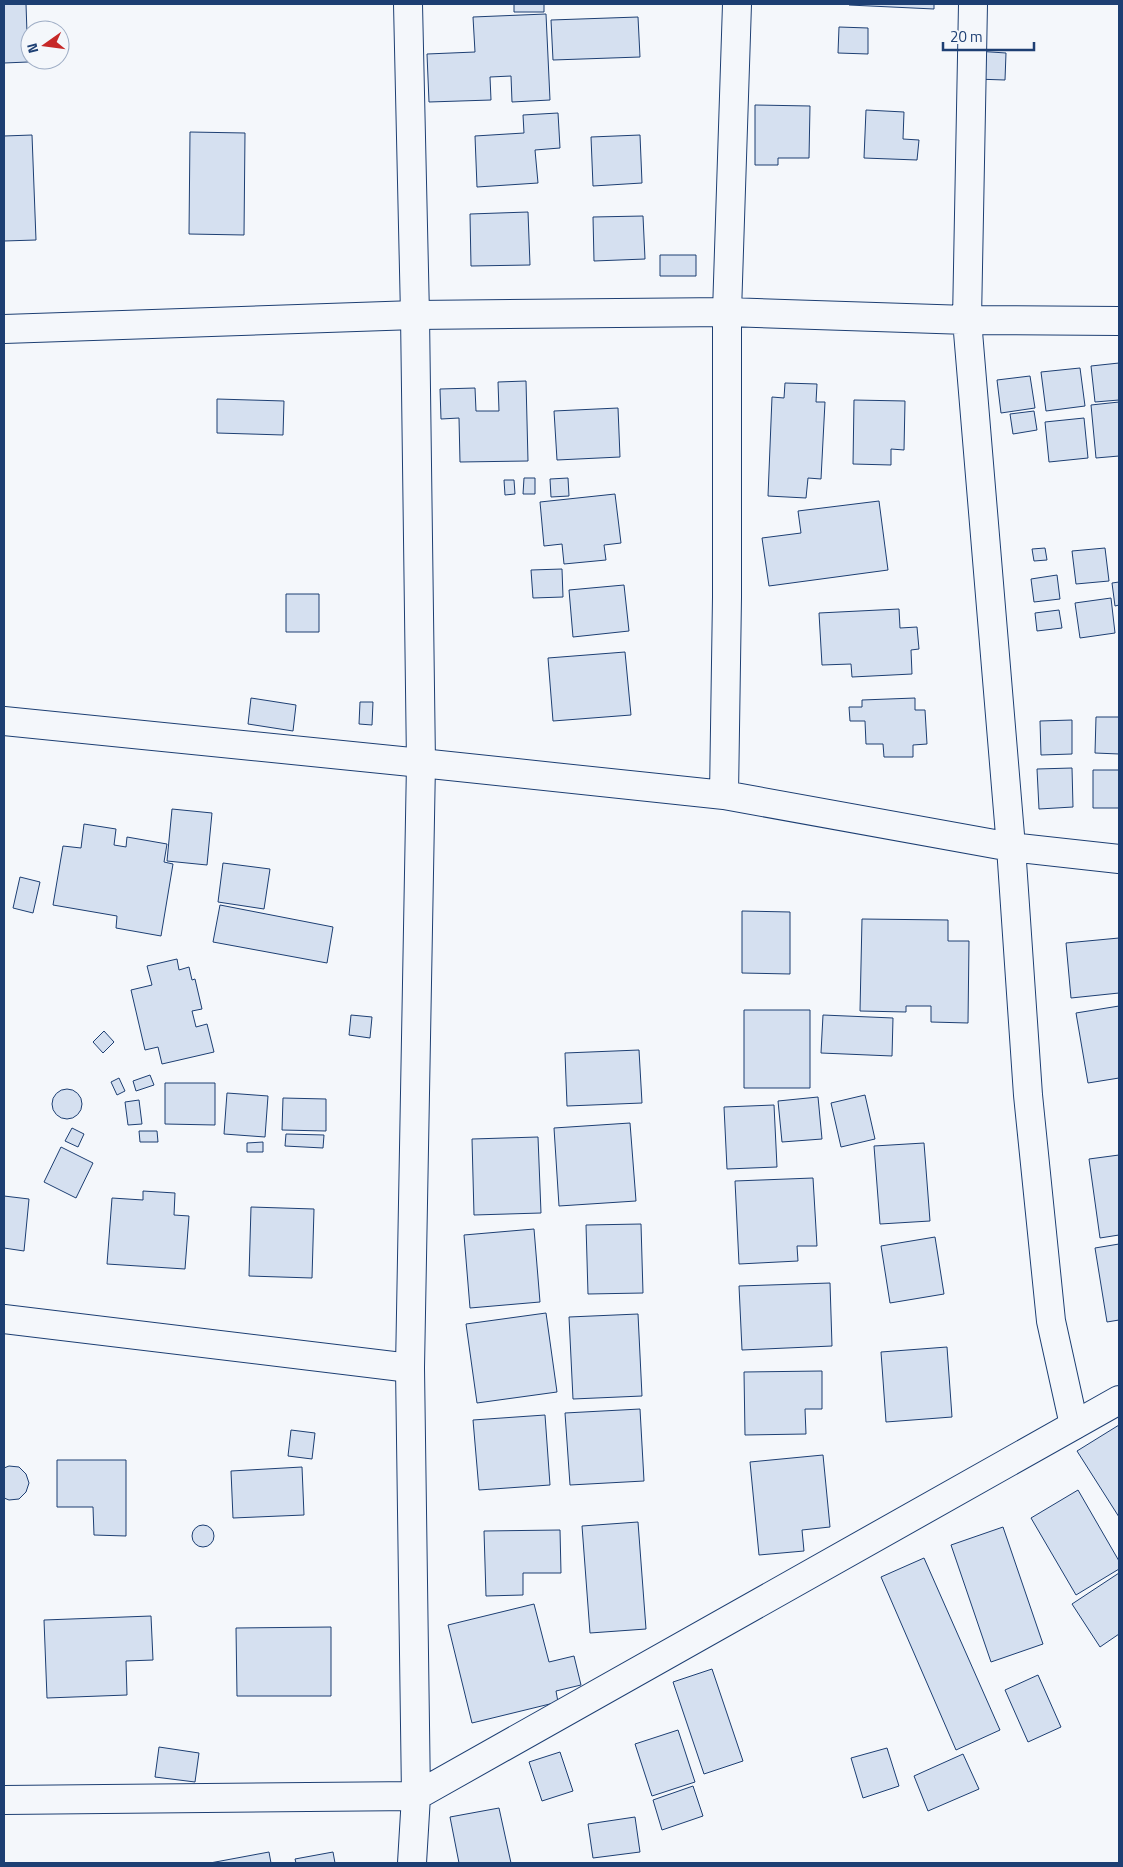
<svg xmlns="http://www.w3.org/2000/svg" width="1123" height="1867" font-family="'Titillium Web',sans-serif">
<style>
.building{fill:#d5e0f0;stroke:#1d3f73}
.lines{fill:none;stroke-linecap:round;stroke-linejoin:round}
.street-casing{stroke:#1d3f73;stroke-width:30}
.secondary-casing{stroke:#1d3f73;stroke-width:30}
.street{stroke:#f4f7fb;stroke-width:28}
.secondary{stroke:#f4f7fb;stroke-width:28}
</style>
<rect width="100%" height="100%" fill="#f4f7fb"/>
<path class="building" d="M4,4H26L28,62L4,63Z
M514,4H544V12H514Z
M849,4H934V9L849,5Z
M546,14L550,100L512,102L511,76L490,77L491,100L429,102L427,54L475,52L473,17Z
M638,17L640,57L553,60L551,20Z
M839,27L868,28V54L838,53Z
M976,51L1006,53L1005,80L975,79Z
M755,105L810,106L809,158H778V165H755Z
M866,110L904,112L903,139L919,140L917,160L864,158Z
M558,113L560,148L535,150L538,183L477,187L475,136L524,133L523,115Z
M190,132L245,133L244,235L189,234Z
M32,135L36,240L4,241V136Z
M640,135L642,183L593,186L591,137Z
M528,212L530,265L471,266L470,214Z
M643,216L645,259L594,261L593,217Z
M660,255H696V276H660Z
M1119,363V400L1095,402L1091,366Z
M1080,368L1085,406L1046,411L1041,372Z
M1030,376L1035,408L1001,413L997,380Z
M526,381L528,461L460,462L459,418L441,419L440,389L475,388L476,411H499L498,382Z
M785,383L817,384L816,402H825L821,479L808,478L806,498L768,496L772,397L784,398Z
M217,399L284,401L283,435L217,433Z
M854,400L905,401L904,450L891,449V465L853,464Z
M1119,402V456L1096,458L1091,405Z
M618,408L620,457L557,460L554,411Z
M1034,411L1037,430L1013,434L1010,414Z
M1084,418L1088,458L1049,462L1045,422Z
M524,478H535V494H523Z
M568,478L569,496L551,497L550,479Z
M504,480H514L515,494L505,495Z
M615,494L621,543L604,545L606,560L564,564L562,544L544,546L540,502Z
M879,501L888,570L769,586L762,538L801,533L798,511Z
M1045,548L1047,560L1034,561L1032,549Z
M1105,548L1109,581L1076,584L1072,551Z
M562,569L563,597L533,598L531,570Z
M1057,575L1060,599L1034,602L1031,579Z
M1119,582V605L1115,606L1112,583Z
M624,585L629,631L573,637L569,590Z
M286,594H319V632H286Z
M1111,598L1115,633L1080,638L1075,603Z
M899,609L900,628L917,627L919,649L911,650L912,674L852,677L851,664L822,665L819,613Z
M1059,610L1062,628L1037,631L1035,613Z
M625,652L631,715L553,721L548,658Z
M251,698L296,705L293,731L248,724Z
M915,698V710H925L927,744L913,745V757H884L883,744H866L865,721H850L849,707H862V700Z
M360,702H373L372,725L359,724Z
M1096,717H1119V754L1095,753Z
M1072,720V754L1041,755L1040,721Z
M1072,768L1073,807L1039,809L1037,769Z
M1093,770H1119V808H1093Z
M172,809L212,813L207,865L167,861Z
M84,824L116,829L114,845L126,847L127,837L167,844L164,862L173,864L161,936L116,928L117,916L53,905L63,846L81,848Z
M223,863L270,869L264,909L218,902Z
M20,877L40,882L33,913L13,908Z
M220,905L333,927L327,963L213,942Z
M742,911L790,912V974L742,973Z
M862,919L948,920V941H969L968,1023L931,1022V1006H906V1012L860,1011Z
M1119,938V993L1071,998L1066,943Z
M177,959L179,970L189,967L192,980L195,979L202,1009L192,1011L196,1027L207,1024L214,1052L162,1064L158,1047L145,1050L131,990L152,985L147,966Z
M1119,1006V1078L1088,1083L1076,1013Z
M744,1010H810V1088H744Z
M351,1015L372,1017L370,1038L349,1035Z
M823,1015L893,1018L892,1056L821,1053Z
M104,1031L114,1042L103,1053L93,1042Z
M639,1050L642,1103L567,1106L565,1053Z
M150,1075L154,1085L136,1091L133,1081Z
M119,1078L125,1091L117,1095L111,1082Z
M165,1083H215V1125L165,1124Z
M52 1104a15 15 0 1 1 30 0a15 15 0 1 1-30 0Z
M227,1093L268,1096L265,1137L224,1134Z
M865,1095L875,1139L841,1147L831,1103Z
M818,1097L822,1139L782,1142L778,1101Z
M283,1098L326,1099V1131L282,1130Z
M139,1100L142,1124L128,1125L125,1102Z
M774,1105L777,1167L727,1169L724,1107Z
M630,1123L636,1201L559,1206L554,1128Z
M72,1128L84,1134L78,1147L65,1141Z
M139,1131H157L158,1142H140Z
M286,1134L324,1135L323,1148L285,1146Z
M538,1137L541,1213L474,1215L472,1139Z
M263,1142V1152H247V1143Z
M924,1143L930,1221L880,1224L874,1146Z
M61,1147L93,1163L76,1198L44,1182Z
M1119,1155V1235L1100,1238L1089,1159Z
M813,1178L817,1246H797L798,1261L739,1264L735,1181Z
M143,1191L175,1193L174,1215L189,1216L185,1269L107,1264L112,1198L143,1200Z
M4,1196L29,1199L24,1251L4,1248Z
M251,1207L314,1209L312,1278L249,1276Z
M641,1224L643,1293L588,1294L586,1225Z
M534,1229L540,1302L470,1308L464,1235Z
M935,1237L944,1294L890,1303L881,1246Z
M1119,1244V1320L1107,1322L1095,1248Z
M830,1283L832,1346L742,1350L739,1286Z
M546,1313L557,1392L477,1403L466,1324Z
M638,1314L642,1396L573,1399L569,1317Z
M947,1347L952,1417L886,1422L881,1352Z
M822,1371V1409H805L806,1434L745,1435L744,1372Z
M640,1409L644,1481L570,1485L565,1413Z
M545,1415L550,1485L479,1490L473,1420Z
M1119,1425V1517L1077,1451Z
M291,1430L315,1433L312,1459L288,1456Z
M823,1455L830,1527L802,1530L804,1551L759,1555L750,1462Z
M57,1460H126V1536L94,1535L93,1507H57Z
M9,1466L19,1467L26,1474L29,1483L26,1492L19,1499L9,1500L4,1498V1468Z
M302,1467L304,1515L233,1518L231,1471Z
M1078,1490L1119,1561V1569L1076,1595L1031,1518Z
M638,1522L646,1629L590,1633L582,1526Z
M192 1536a11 11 0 1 1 22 0a11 11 0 1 1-22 0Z
M1003,1527L1043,1644L991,1662L951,1545Z
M560,1530L561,1573H523V1595L486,1596L484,1531Z
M924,1558L1000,1730L956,1750L881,1577Z
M1119,1573V1634L1100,1647L1072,1604Z
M534,1604L549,1662L574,1656L581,1685L556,1691L558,1702L472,1723L448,1625Z
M151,1616L153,1660L126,1661L127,1695L47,1698L44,1620Z
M331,1627V1696H237L236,1628Z
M712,1669L743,1761L704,1774L673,1682Z
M1038,1675L1061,1727L1028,1742L1005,1690Z
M678,1730L695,1782L652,1796L635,1744Z
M159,1747L199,1753L195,1782L155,1777Z
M887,1748L899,1786L863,1798L851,1758Z
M560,1752L573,1791L542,1801L529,1762Z
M963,1754L979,1789L928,1811L914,1776Z
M693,1786L703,1816L662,1830L653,1800Z
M499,1808L511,1863H459L450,1817Z
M635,1817L640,1852L593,1858L588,1824Z
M269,1852L271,1863H210Z
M333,1852L335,1863H296L295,1859Z"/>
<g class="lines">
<defs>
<path id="street" d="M973,4L967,320L1011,847L1028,1095L1051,1321L1074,1425
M4,329L415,315L727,312L967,320L1119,321
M4,721L421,763L724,795L1011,847L1119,859
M724,795L727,597V312L737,4
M4,1319L410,1368"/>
<path id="secondary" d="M408,4L415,315L421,763L410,1368L416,1796L412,1863
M4,1800L416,1796L1119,1400"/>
</defs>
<use href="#street" class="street-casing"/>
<use href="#secondary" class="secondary-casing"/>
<use href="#street" class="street"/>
<use href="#secondary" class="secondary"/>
</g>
<rect width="1123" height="1867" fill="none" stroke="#1d3f73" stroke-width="10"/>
<g transform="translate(45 45) rotate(256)"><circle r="24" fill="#f4f7fb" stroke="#9eadc5"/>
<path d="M0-4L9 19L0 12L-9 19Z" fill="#c62828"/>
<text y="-8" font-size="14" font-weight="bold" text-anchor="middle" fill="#1d3f73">N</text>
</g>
<path d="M943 42v8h91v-8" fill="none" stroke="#1d3f73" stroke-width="2.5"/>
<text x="950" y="42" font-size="15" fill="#1d3f73" stroke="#f4f7fb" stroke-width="4" paint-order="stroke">20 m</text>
</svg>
